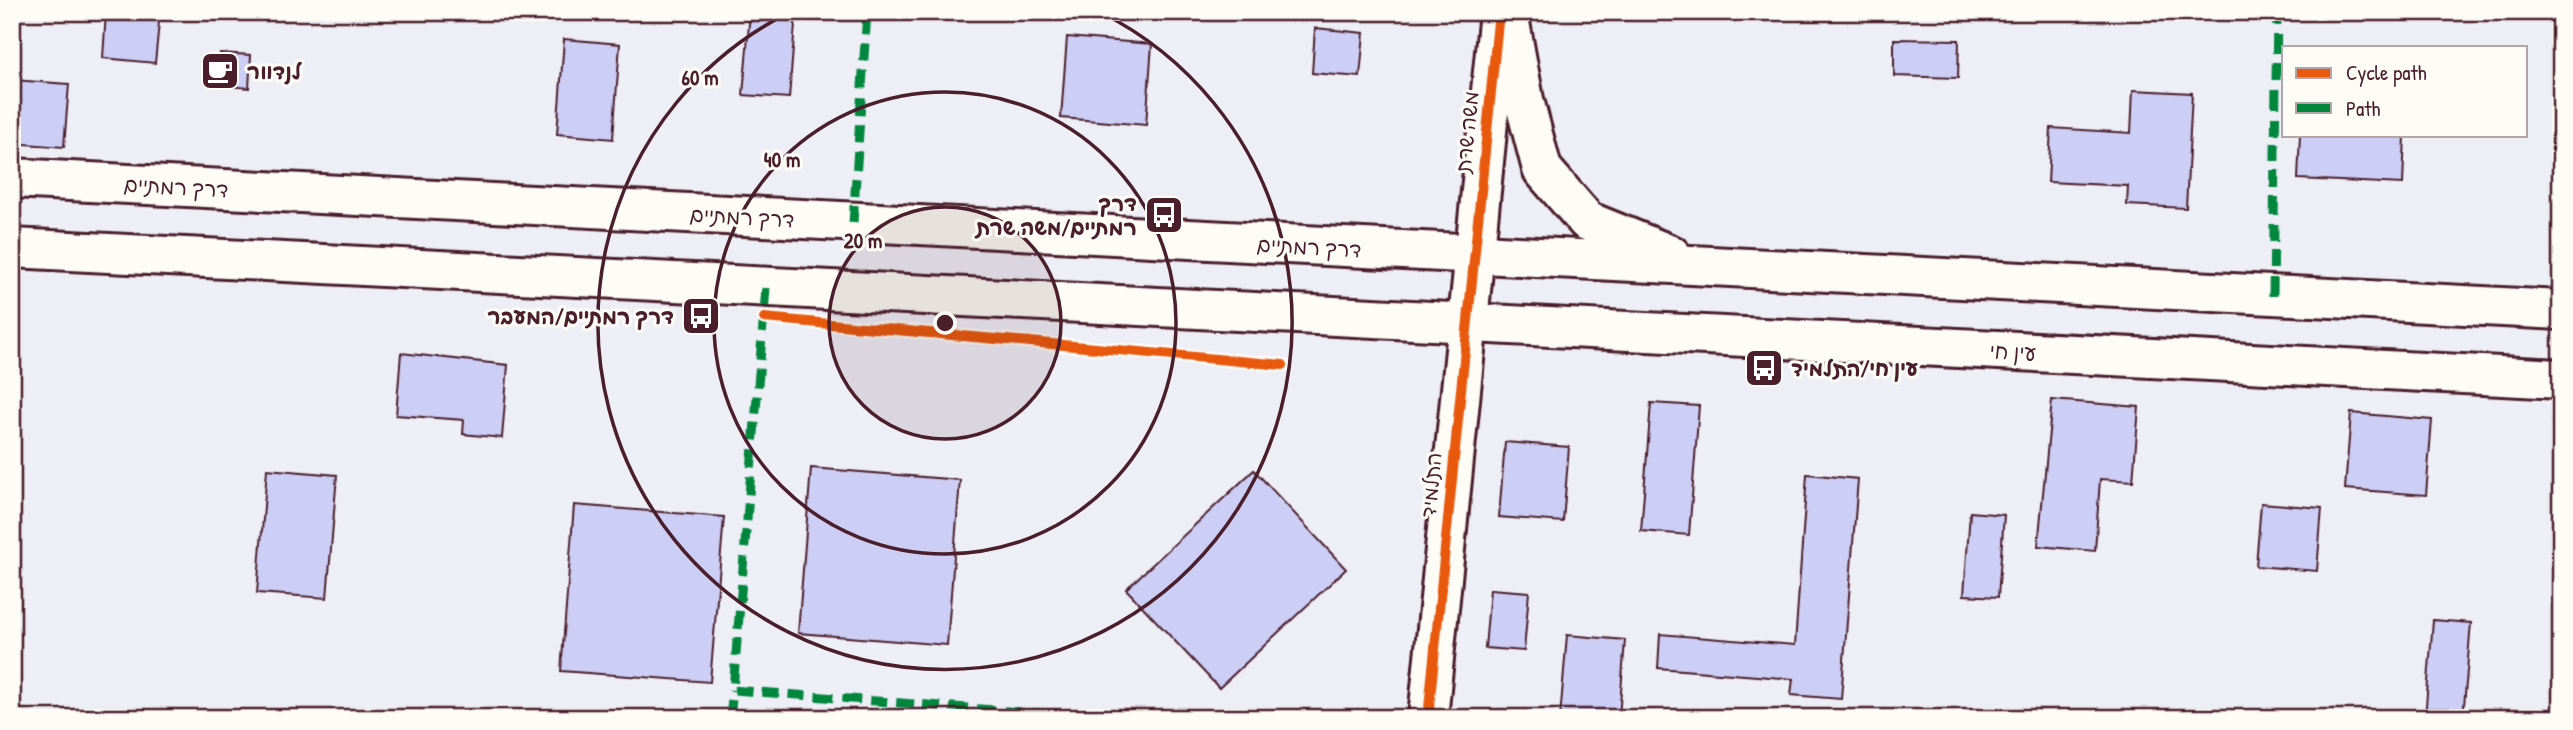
<svg xmlns="http://www.w3.org/2000/svg" width="2573" height="730" font-family="'Patrick Hand','Playpen Sans Hebrew',sans-serif">
<style>
.building{fill:#cccef6;stroke:#4a1f2b;stroke-width:2}
.lines{fill:none;stroke-linecap:round;stroke-linejoin:round}
.minor-casing{stroke:#4a1f2b;stroke-width:44}
.major-casing{stroke:#4a1f2b;stroke-width:44}
.minor{stroke:#fdfcf7;stroke-width:38}
.major{stroke:#fdfcf7;stroke-width:38}
.quiet{stroke:#00873e;stroke-width:9;stroke-dasharray:18 9;stroke-linecap:butt}
.cycleway-casing{stroke:#fdfcf7;stroke-width:15}
.cycleway{stroke:#e8590c;stroke-width:10}
.ring{fill:none;stroke:#4a1f2b;stroke-width:3.5}
.labels{text-anchor:middle;dominant-baseline:central;stroke-width:6;stroke-linejoin:round;paint-order:stroke}
.poi-label{font-size:21px;font-weight:bold;fill:#4a1f2b;stroke:#fdfcf7;text-anchor:start}
.street-label{font-size:21px;fill:#4a1f2b;stroke:#fdfcf7}
.centre{fill:#4a1f2b;stroke:#fdfcf7;stroke-width:3.5}
.ring-label{font-size:21px;text-anchor:middle;font-weight:bold;fill:#4a1f2b;stroke:#fdfcf7;stroke-width:6;stroke-linejoin:round;paint-order:stroke}
</style>
<rect width="100%" height="100%" fill="#eeeef7"/>
<filter id="ink" filterUnits="userSpaceOnUse"><feTurbulence type="fractalNoise" baseFrequency=".0143" numOctaves="2"/><feDisplacementMap in="SourceGraphic" scale="14" xChannelSelector="R" yChannelSelector="G"/><feConvolveMatrix kernelMatrix="1 2 1 2 8 2 1 2 1" color-interpolation-filters="sRGB"/></filter>
<g filter="url(#ink)">
<path class="building" d="M106,12H160L155,63L103,58Z
M750,12H796L789,98L743,95Z
M1315,28L1364,33L1360,77L1312,73Z
M1067,37L1152,44L1146,125L1061,118Z
M564,39L620,44L613,139L557,134Z
M1894,39L1959,40L1958,78L1894,76Z
M220,53L251,55L249,88L217,85Z
M12,80L69,84L64,147L12,143Z
M2133,90L2192,93L2186,208L2127,205L2128,186L2048,182L2051,128L2131,133Z
M2300,135H2405L2403,184L2298,179Z
M401,353L508,365L502,438L463,434L464,420L396,415Z
M2052,400L2139,407L2133,481L2100,479L2095,551L2038,546Z
M1651,403L1699,406L1689,535L1641,531Z
M2351,413L2432,420L2426,495L2345,489Z
M1505,442L1569,447L1563,522L1499,517Z
M811,468L960,480L947,645L798,633Z
M267,469L337,475L327,598L257,593Z
M1254,470L1346,569L1219,688L1126,589Z
M1807,474L1858,479L1841,699L1791,695L1793,679L1658,668L1660,634L1795,645Z
M2261,503L2322,508L2317,571L2256,566Z
M574,505L724,517L710,682L561,671Z
M1970,512L2004,515L1998,597L1964,595Z
M1490,589L1529,592L1524,651L1485,648Z
M2433,620L2471,623L2463,718H2425Z
M1567,635L1625,640L1619,718H1560Z"/>
<g class="lines">
<defs>
<path id="minor" d="M1428,718L1499,12"/>
<path id="major" d="M1508,12L1524,100L1542,169L1587,221L1671,255
M12,178L2561,310
M12,248L2561,379"/>
</defs>
<use href="#minor" class="minor-casing"/>
<use href="#major" class="major-casing"/>
<use href="#minor" class="minor"/>
<use href="#major" class="major"/>
<path class="quiet" d="M853,223L867,12
M766,288L733,690L1098,718
M2273,296L2277,12
M730,718L733,690"/>
<defs>
<path id="cycleway" d="M764,318L1283,365
M1428,718L1499,12"/>
</defs>
<use href="#cycleway" class="cycleway-casing"/>
<use href="#cycleway" class="cycleway"/>
</g>
</g>
<circle cx="945" cy="323" r="116" fill="#4a1f2b" fill-opacity=".12"/>
<g class="ring">
<circle cx="945" cy="323" r="116"/>
<circle cx="945" cy="323" r="231"/>
<path d="M1100 12A347 347 0 1 1 790 12"/>
</g>
<defs>
<symbol id="cafe-square" viewBox="-11 -11 22 22"><rect x="-9" y="-9" width="18" height="18" rx="4" fill="#4a1f2b" stroke="#fdfcf7"/><path d="M-5.5-4.5H6V0H3Q3 3.5 0 3.5H-2.5Q-5.5 3.5-5.5 0ZM3-3.2v2h1.7v-2ZM-6 4.5H4V6H-6Z" fill="#fff"/></symbol>
<symbol id="bus-square" viewBox="-11 -11 22 22"><rect x="-9" y="-9" width="18" height="18" rx="4" fill="#4a1f2b" stroke="#fdfcf7"/><path d="M-5-6H5V4H4V6H2V4H-2V6H-4V4H-5ZM-3.5-4V0h7V-4ZM-3.5 1.2v1.5H-2V1.2ZM2 1.2v1.5H3.5V1.2Z" fill="#fff"/></symbol>
</defs>
<g fill-rule="evenodd">
<use href="#cafe-square" x="198" y="49" width="44" height="44"/>
<use href="#bus-square" x="1142" y="193" width="44" height="44"/>
<use href="#bus-square" x="679" y="294" width="44" height="44"/>
<use href="#bus-square" x="1742" y="346" width="44" height="44"/>
</g>
<g class="labels">
<g class="poi-label">
<text x="247" y="71">לנדוור</text>
<text x="1137" y="203" text-anchor="end">דרך<tspan x="1137" dy="24">רמתיים/משה שרת</tspan></text>
<text x="674" y="316" text-anchor="end">דרך רמתיים/המעבר</text>
<text x="1791" y="368">עין חי/התלמיד</text>
</g>
<g class="street-label">
<text transform="translate(1467 132) rotate(-84)">משה שרת</text>
<text transform="translate(176 187) rotate(3)">דרך רמתיים</text>
<text transform="translate(742 217) rotate(3)">דרך רמתיים</text>
<text transform="translate(1309 247) rotate(3)">דרך רמתיים</text>
<text transform="translate(2013 352) rotate(3)">עין חי</text>
<text transform="translate(1431 485) rotate(-85)">התלמיד</text>
</g>
</g>
<circle cx="945" cy="323" r="10" class="centre"/>
<g class="ring-label">
<text x="700" y="85">60 m</text>
<text x="782" y="167">40 m</text>
<text x="863" y="248">20 m</text>
</g>
<rect width="2573" height="730" fill="none" stroke="#fdfcf7" stroke-width="42"/>
<rect x="21" y="21" width="2531" height="688" fill="none" stroke="#4a1f2b" stroke-width="2.5" filter="url(#ink)"/>
<rect x="2282" y="46" width="245" height="91" fill="#fdfcf7" stroke="#b5a4a5" stroke-width="2"/>
<rect x="2296" y="68" width="35" height="10" fill="#e8590c" stroke="#b5a4a5" stroke-width="2"/>
<text x="2346" y="80" font-size="21" fill="#4a1f2b">Cycle path</text>
<rect x="2296" y="103" width="35" height="10" fill="#00873e" stroke="#b5a4a5" stroke-width="2"/>
<text x="2346" y="116" font-size="21" fill="#4a1f2b">Path</text>
</svg>
